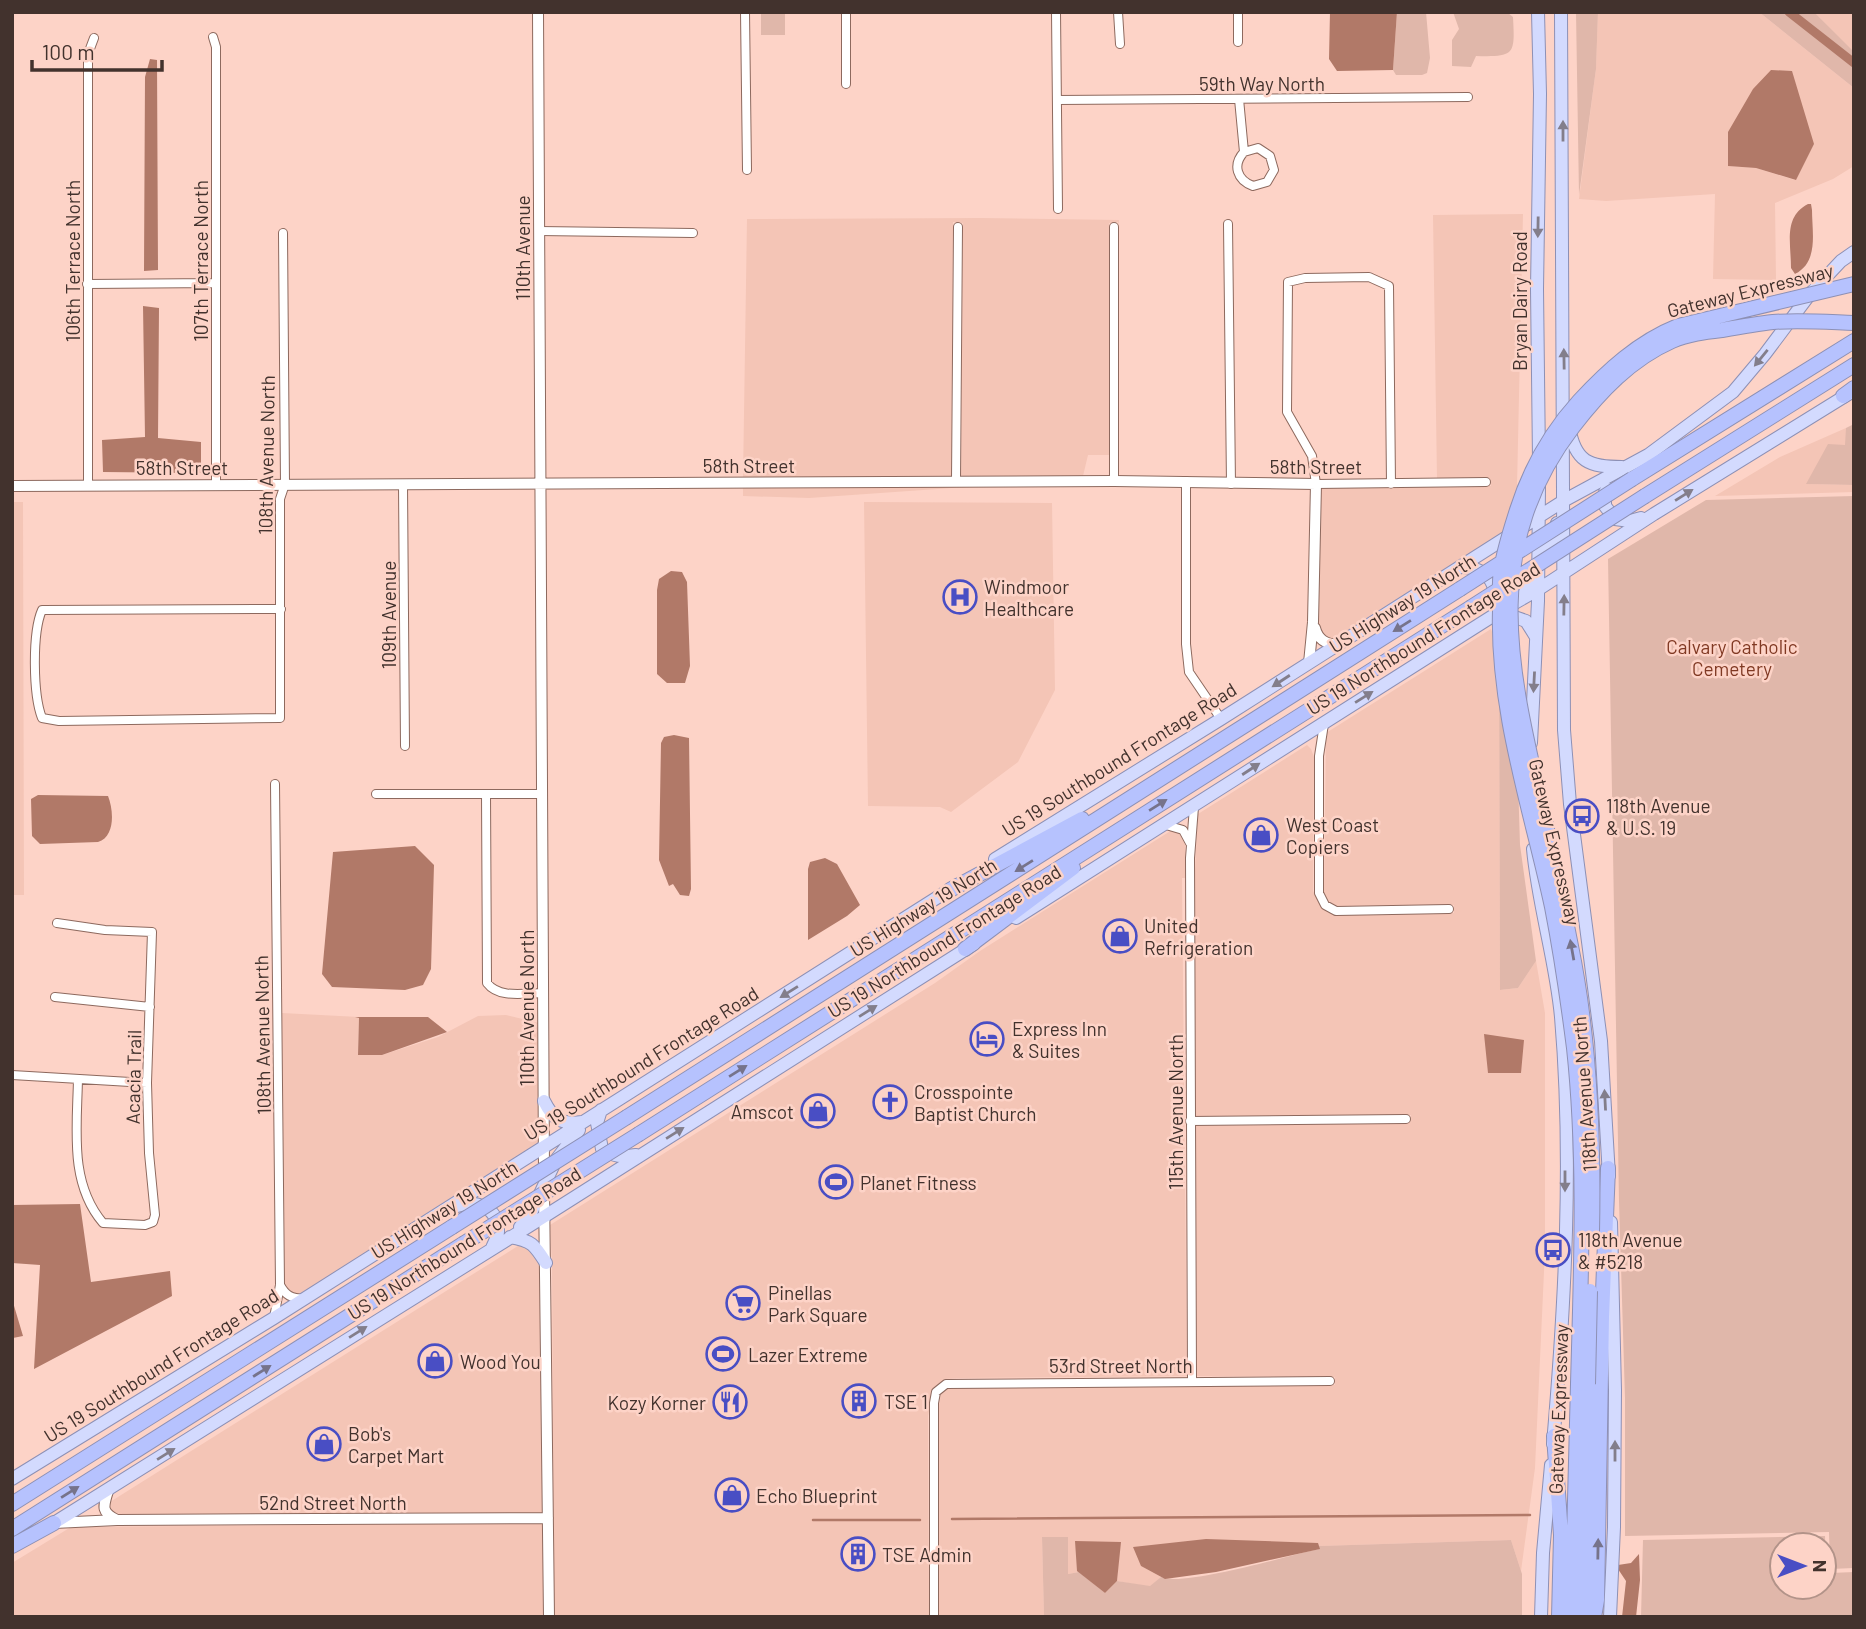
<svg xmlns="http://www.w3.org/2000/svg" width="1866" height="1629" font-family="Barlow,sans-serif">
<style>
.built{fill:#f4c5b6;fill-rule:evenodd}
.green{fill:#e0b7aa;fill-rule:evenodd}
.water{fill:#b17968}
.lines{fill:none;stroke-linecap:round;stroke-linejoin:round}
.stream{stroke:#b17968;stroke-width:2.5}
.canal{stroke:#b17968;stroke-width:9}
.street-casing{stroke:#8d695e;stroke-width:10}
.secondary-casing{stroke:#8d695e;stroke-width:12}
.primary-casing{stroke:#8d90b5;stroke-width:14}
.highway-casing{stroke:#8d90b5;stroke-width:16}
.street{stroke:#fff;stroke-width:8}
.secondary{stroke:#fff;stroke-width:10}
.primary{stroke:#d3dafe;stroke-width:12}
.highway{stroke:#b6c2fe;stroke-width:14}
.highway-bridge-casing{stroke:#8d90b5;stroke-width:16;stroke-linecap:butt}
.highway-bridge{stroke:#b6c2fe;stroke-width:14}
.oneway{fill:#837e8b}
.oneway2{fill:#76738b}
.labels{text-anchor:middle;dominant-baseline:central;stroke-width:5;stroke-linejoin:round;paint-order:stroke}
.street-label{font-size:19px;fill:#42322d;stroke:#fdd3c7}
.poi-label{font-size:19px;fill:#42322d;stroke:#fdd3c7;text-anchor:start}
.park-label{font-size:19px;fill:#803923;stroke:#fdd3c7}
</style>
<rect width="100%" height="100%" fill="#fdd3c7"/>
<path class="built" d="M1598,12H1759L1854,88V166L1833,179L1775,203L1776,280L1713,279L1715,194L1606,201L1579,199L1596,69ZM1814,144L1795,180L1756,168L1728,166Z
M1814,12H1854V52L1851,50Z
M1523,214L1517,487L1509,516L1508,532L1337,640L1325,637L1321,633L1318,622L1321,488L1491,486L1490,478L1437,479L1433,215Z
M981,218L1119,220V225L1118,222L1109,223V455H1088L1083,476L961,477L963,223L953,222L951,477L743,479L747,219Z
M1846,428V445L1807,484L1854,485V492L1715,496L1780,457Z
M980,486L809,498L743,496V487Z
M12,502H23L24,895H12Z
M864,502L1052,503L1055,690L1018,762L951,812L940,807L868,806Z
M1491,629L1499,652L1500,990L1518,988L1536,961L1545,1013V1250L1535,1468L1521,1571L1511,1540L1319,1546L1317,1543L1141,1566L1161,1577L1150,1587L1117,1581L1120,1542L1077,1570L1079,1572L1068,1574L1042,1538L1044,1617H939V1404L941,1394L948,1388L1335,1385V1377L1197,1376L1195,1126L1410,1123L1411,1115L1195,1117V870L1198,814L1307,745L1311,749L1314,757L1313,891L1321,907L1336,915L1454,913V905L1337,906L1329,902L1324,892L1326,733Z
M1172,830L1181,834L1185,845V878H1182L1187,1376L958,1378L945,1379L933,1389L928,1416L929,1617H554L552,1264L550,1225L935,983L980,951Z
M282,1013L359,1017L358,1054L382,1055L438,1037L478,1016L506,1015L539,1023V1145L302,1294L289,1292L285,1284Z
M521,1244L525,1245L541,1264L543,1514L119,1516L110,1509V1502Z
M543,1523L544,1617H12V1563L71,1527Z"/>
<path class="green" d="M761,12H785V35H761Z
M1397,12H1426L1430,58L1427,73L1422,75H1396L1393,70Z
M1453,12L1508,13L1513,17C1515,55 1515,57 1476,56L1471,67L1452,66V40L1459,29Z
M1576,12H1598L1596,69L1579,195Z
M1759,12H1814L1854,52V88Z
M1854,424V485L1806,484L1828,444L1845,445L1846,428Z
M1854,496V1568L1830,1569L1829,1532L1625,1536V1398L1619,1201L1608,559L1706,500Z
M1499,652L1517,747L1520,845L1536,961L1518,988L1500,990Z
M1825,1536L1826,1569L1831,1573L1854,1572V1617H1641L1643,1540ZM1782,1545H1824V1587H1782Z
M1042,1537H1068V1574L1079,1572L1105,1593L1117,1581L1150,1586L1161,1577C1183,1587 1290,1555 1319,1549V1546L1511,1540L1522,1574V1617H1044Z"/>
<path class="water" d="M1330,12H1397L1393,70L1337,71L1329,59Z
M150,59L157,60L158,270L144,271L145,77Z
M1771,70L1792,71L1814,144L1796,180L1756,168L1728,166V132L1753,89Z
M1808,204H1811L1812,210C1812,232 1819,262 1795,274L1791,268C1791,243 1783,217 1808,204Z
M143,306L159,308L158,438L201,442V473L103,472L102,440L145,437Z
M671,571L682,572L687,582L690,666L685,683H667L657,674V590L659,579Z
M674,735L689,738L691,889L689,896L680,895L673,884L669,886L659,860L661,743L664,737Z
M38,795L108,796C114,811 115,837 98,842L40,844L32,836L31,799Z
M415,846L434,865L431,969L423,985L405,990L332,987L322,974L333,852Z
M825,858L837,864L860,905L847,916L808,940V869L810,862Z
M355,1017H428L447,1032L382,1055H358L359,1018Z
M1484,1034L1524,1040L1521,1073H1488Z
M80,1204L91,1282L170,1271L172,1296L34,1369L40,1265L12,1263V1205Z
M12,1299L23,1336L13,1338L12,1337Z
M1206,1539L1318,1543L1320,1549L1216,1572L1165,1579L1141,1566L1133,1547Z
M1075,1541L1121,1542L1117,1581L1105,1593L1077,1571Z
M1639,1554L1640,1580L1636,1617H1622L1626,1581L1618,1569V1565L1631,1563Z"/>
<g class="lines">
<path class="stream" d="M952,1519L1530,1515
M813,1520H920"/>
<path class="canal" d="M1789,12L1854,63"/>
<defs>
<path id="street" d="M745,12L747,170
M1056,12L1058,209
M1118,12L1120,44
M1238,12V42
M213,37L216,47V485
M846,84V12
M1239,99L1244,152C1232,165 1237,180 1253,186L1267,182L1274,170L1270,156L1258,148L1244,152
M1057,100L1468,97
M1228,224L1231,484
M1114,227V481
M539,231L693,233
M87,284L216,283
M956,481L958,227
M1186,481V644L1189,672L1221,719
M403,484L405,746
M1391,484L1389,286L1369,277L1305,278L1288,282L1287,412L1312,456L1316,484L1486,482
M88,486V54L94,38
M281,609L42,610C32,633 33,695 42,718L59,721L280,718V499L285,484L283,233
M1324,724L1319,756V893L1325,905L1336,911L1449,909
M376,794H543
M486,794L487,983C499,999 525,993 544,993
M1166,825L1183,830L1190,843
M57,923L105,930L152,932L147,1083L149,1153L155,1215L153,1222L145,1225L103,1223C69,1183 77,1129 78,1079
M55,997L150,1007
M12,1075L147,1083
M1190,1121L1406,1119
M280,1285C286,1296 291,1298 304,1299
M274,1318L280,1285L275,784
M1192,1380L1190,858L1194,807
M934,1617V1403L936,1392L946,1384L1330,1381"/>
<path id="secondary" d="M538,12L544,1173
M12,486L1114,481L1316,484L1313,622L1309,663
M1315,628C1318,640 1326,644 1338,645
M544,1189L549,1617
M108,1491C103,1507 101,1512 117,1520
M54,1523L117,1520L548,1518"/>
<path id="primary" d="M1538,12L1540,94L1537,289L1539,460
M1561,12L1564,730L1570,804L1601,1041L1609,1176
M1569,427C1575,462 1589,467 1622,467
M1608,489L1605,492V506L1615,519L1630,521L1641,518
M1462,567C1481,567 1496,578 1495,599
M1522,598L1551,542L1557,523
M1503,613L1526,621L1536,637
M1531,743L1538,601L1539,485
M1533,849C1538,905 1556,961 1561,1017C1573,1158 1565,1303 1553,1444
M995,859L1221,719L1565,500L1648,455L1733,392L1765,354L1810,294L1841,261L1854,252
M1016,918L1499,612L1539,589L1654,514L1850,393
M544,1101C553,1119 561,1125 582,1122
M601,1110L597,1123L602,1149C614,1157 622,1157 636,1155
M457,1206C476,1200 499,1207 498,1232C498,1236 494,1243 492,1248
M520,1227L530,1215L556,1160L579,1130
M510,1237C532,1241 534,1244 546,1263
M12,1479L274,1318L957,885
M54,1523L545,1216L974,944
M1541,1617L1543,1553L1551,1465
M1610,1617L1614,1527L1615,1390L1611,1222"/>
<path id="highway" d="M1843,396L1854,388
M1632,479L1854,341
M1645,496L1854,365
M950,890L1082,819
M965,949L1073,868
M627,1117L1460,589
M639,1134L1470,608
M1554,1436L1561,1535L1559,1617
M12,1504L452,1227
M12,1529L463,1244
M12,1546L54,1523
M1572,1617L1578,1384
M1583,1617L1588,1384
M1594,1617L1597,1600L1602,1317L1608,1168"/>
</defs>
<use href="#street" class="street-casing"/>
<use href="#secondary" class="secondary-casing"/>
<use href="#primary" class="primary-casing"/>
<use href="#highway" class="highway-casing"/>
<use href="#street" class="street"/>
<use href="#secondary" class="secondary"/>
<use href="#primary" class="primary"/>
<use href="#highway" class="highway"/>
<defs>
<path id="highway-bridge" d="M1460,589L1632,479
M1470,608L1645,496
M452,1227L627,1117
M1592,1232C1594,1137 1590,1039 1571,946C1561,895 1551,844 1539,794C1508,661 1483,545 1573,427C1600,392 1631,359 1672,341C1688,334 1705,332 1722,330C1739,327 1756,324 1773,322C1800,320 1827,322 1854,323
M463,1244L639,1134
M1578,1384C1581,1272 1586,1160 1574,1048C1568,1001 1561,953 1552,907C1531,809 1497,711 1500,610C1500,597 1499,583 1501,570C1504,550 1511,529 1517,510C1530,469 1550,433 1579,401C1607,371 1638,342 1678,326L1854,284
M1588,1384L1590,1291"/>
</defs>
<use href="#highway-bridge" class="highway-bridge-casing"/>
<use href="#highway-bridge" class="highway-bridge"/>
</g>
<defs><path id="oneway-solid" d="M-6-.8H1V-3.2L6.5 0L1 3.2V.8H-6Z" transform="scale(1.75)"/></defs>
<g class="oneway">
<use href="#oneway-solid" transform="translate(1563 131) rotate(-90)"/>
<use href="#oneway-solid" transform="translate(1538 227) rotate(91)"/>
<use href="#oneway-solid" transform="translate(1761 358) rotate(129)"/>
<use href="#oneway-solid" transform="translate(1564 359) rotate(-91)"/>
<use href="#oneway-solid" transform="translate(1684 495) rotate(-32)"/>
<use href="#oneway-solid" transform="translate(1564 605) rotate(-89)"/>
<use href="#oneway-solid" transform="translate(1281 681) rotate(147)"/>
<use href="#oneway-solid" transform="translate(1534 682) rotate(93)"/>
<use href="#oneway-solid" transform="translate(1364 697) rotate(-32)"/>
<use href="#oneway-solid" transform="translate(1251 769) rotate(-33)"/>
<use href="#oneway-solid" transform="translate(789 992) rotate(148)"/>
<use href="#oneway-solid" transform="translate(868 1011) rotate(-32)"/>
<use href="#oneway-solid" transform="translate(1605 1100) rotate(-93)"/>
<use href="#oneway-solid" transform="translate(675 1133) rotate(-32)"/>
<use href="#oneway-solid" transform="translate(1565 1181) rotate(90)"/>
<use href="#oneway-solid" transform="translate(358 1332) rotate(-32)"/>
<use href="#oneway-solid" transform="translate(1615 1451) rotate(-90)"/>
<use href="#oneway-solid" transform="translate(166 1454) rotate(-32)"/>
</g>
<g class="oneway2">
<use href="#oneway-solid" transform="translate(1402 626) rotate(148)"/>
<use href="#oneway-solid" transform="translate(1158 805) rotate(-32)"/>
<use href="#oneway-solid" transform="translate(1024 866) rotate(148)"/>
<use href="#oneway-solid" transform="translate(1572 950) rotate(-100)"/>
<use href="#oneway-solid" transform="translate(738 1071) rotate(-32)"/>
<use href="#oneway-solid" transform="translate(262 1371) rotate(-32)"/>
<use href="#oneway-solid" transform="translate(70 1492) rotate(-32)"/>
<use href="#oneway-solid" transform="translate(1598 1549) rotate(-89)"/>
</g>
<defs>
<symbol id="hospital-ring" viewBox="-11 -11 22 22"><circle r="9.5" fill="#fdd3c7" stroke="#494ec4" stroke-width="1.5"/><path d="M-5-5h3v3.5h4V-5h3V5h-3V1.5h-4V5h-3Z" fill="#494ec4"/></symbol>
<symbol id="bus-ring" viewBox="-11 -11 22 22"><circle r="9.5" fill="#fdd3c7" stroke="#494ec4" stroke-width="1.5"/><path d="M-5-6H5V4H4V6H2V4H-2V6H-4V4H-5ZM-3.5-4V0h7V-4ZM-3.5 1.2v1.5H-2V1.2ZM2 1.2v1.5H3.5V1.2Z" fill="#494ec4"/></symbol>
<symbol id="shop-ring" viewBox="-11 -11 22 22"><circle r="9.5" fill="#fdd3c7" stroke="#494ec4" stroke-width="1.5"/><path d="M-5-2.5h2.3a2.7 3.5 0 0 1 5.4 0H5L5.5 6h-11ZM-1.5-2.5h3a1.5 2.3 0 0 0-3 0Z" fill="#494ec4"/></symbol>
<symbol id="hotel-ring" viewBox="-11 -11 22 22"><circle r="9.5" fill="#fdd3c7" stroke="#494ec4" stroke-width="1.5"/><path d="M-6-4.5h1.5V1H6V5H4.5V3h-9V5H-6ZM-4 0a1.8 1.8 0 1 1 3.6 0ZM.5 0V-2.5h3Q6-2.5 6 0Z" fill="#494ec4"/></symbol>
<symbol id="church-ring" viewBox="-11 -11 22 22"><circle r="9.5" fill="#fdd3c7" stroke="#494ec4" stroke-width="1.5"/><path d="M-1.2-6h2.4v3.5h3.3v2.4h-3.3V6h-2.4V-.1h-3.3v-2.4h3.3Z" fill="#494ec4"/></symbol>
<symbol id="stadium-ring" viewBox="-11 -11 22 22"><circle r="9.5" fill="#fdd3c7" stroke="#494ec4" stroke-width="1.5"/><path d="M0-5a6.5 5 0 1 0 0 10a6.5 5 0 1 0 0-10ZM-3.5-1.8h7v3.6h-7Z" fill="#494ec4"/></symbol>
<symbol id="supermarket-ring" viewBox="-11 -11 22 22"><circle r="9.5" fill="#fdd3c7" stroke="#494ec4" stroke-width="1.5"/><path d="M-6-5.5h2.5l.6 2H6L4.5 2H-2.5L-4.4-4H-6ZM-1.5 3.2a1.3 1.3 0 1 0 .1 0ZM3 3.2a1.3 1.3 0 1 0 .1 0Z" fill="#494ec4"/></symbol>
<symbol id="building-ring" viewBox="-11 -11 22 22"><circle r="9.5" fill="#fdd3c7" stroke="#494ec4" stroke-width="1.5"/><path d="M-4-6H4V6H1V3H-1V6H-4ZM-2.5-4.3h1.7v1.8h-1.7ZM.8-4.3h1.7v1.8H.8ZM-2.5-1h1.7V.8h-1.7ZM.8-1h1.7V.8H.8Z" fill="#494ec4"/></symbol>
<symbol id="restaurant-ring" viewBox="-11 -11 22 22"><circle r="9.5" fill="#fdd3c7" stroke="#494ec4" stroke-width="1.5"/><path d="M-5-6h1v4h1v-4h1v4h1v-4h1v5L-1.5 .5V6h-2V.5L-5-1ZM5-6V6H3V1.5H1.5Q1.5-4 5-6Z" fill="#494ec4"/></symbol>
</defs>
<g fill-rule="evenodd">
<use href="#hospital-ring" x="941" y="578" width="38" height="38"/>
<use href="#bus-ring" x="1563" y="797" width="38" height="38"/>
<use href="#shop-ring" x="1242" y="816" width="38" height="38"/>
<use href="#shop-ring" x="1101" y="917" width="38" height="38"/>
<use href="#hotel-ring" x="968" y="1020" width="38" height="38"/>
<use href="#church-ring" x="871" y="1083" width="38" height="38"/>
<use href="#shop-ring" x="799" y="1092" width="38" height="38"/>
<use href="#stadium-ring" x="817" y="1163" width="38" height="38"/>
<use href="#bus-ring" x="1534" y="1231" width="38" height="38"/>
<use href="#supermarket-ring" x="724" y="1284" width="38" height="38"/>
<use href="#stadium-ring" x="704" y="1335" width="38" height="38"/>
<use href="#shop-ring" x="416" y="1342" width="38" height="38"/>
<use href="#building-ring" x="840" y="1382" width="38" height="38"/>
<use href="#restaurant-ring" x="711" y="1383" width="38" height="38"/>
<use href="#shop-ring" x="305" y="1425" width="38" height="38"/>
<use href="#shop-ring" x="713" y="1476" width="38" height="38"/>
<use href="#building-ring" x="839" y="1535" width="38" height="38"/>
</g>
<g class="labels">
<g class="street-label">
<text x="1262" y="83">59th Way North</text>
<text transform="translate(522 248) rotate(-90)">110th Avenue</text>
<text transform="translate(72 261) rotate(-90)">106th Terrace North</text>
<text transform="translate(200 261) rotate(-90)">107th Terrace North</text>
<text transform="translate(1750 290) rotate(-14)">Gateway Expressway</text>
<text transform="translate(1519 301) rotate(-90)">Bryan Dairy Road</text>
<text transform="translate(266 455) rotate(-89)">108th Avenue North</text>
<text x="749" y="465">58th Street</text>
<text x="1316" y="466">58th Street</text>
<text x="182" y="467">58th Street</text>
<text transform="translate(1402 603) rotate(-32)">US Highway 19 North</text>
<text transform="translate(388 615) rotate(-90)">109th Avenue</text>
<text transform="translate(1423 638) rotate(-32)">US 19 Northbound Frontage Road</text>
<text transform="translate(1119 759) rotate(-32)">US 19 Southbound Frontage Road</text>
<text transform="translate(1555 842) rotate(77)">Gateway Expressway</text>
<text transform="translate(923 907) rotate(-32)">US Highway 19 North</text>
<text transform="translate(944 941) rotate(-32)">US 19 Northbound Frontage Road</text>
<text transform="translate(526 1008) rotate(-90)">110th Avenue North</text>
<text transform="translate(262 1035) rotate(-91)">108th Avenue North</text>
<text transform="translate(641 1063) rotate(-32)">US 19 Southbound Frontage Road</text>
<text transform="translate(133 1077) rotate(-89)">Acacia Trail</text>
<text transform="translate(1584 1094) rotate(-94)">118th Avenue North</text>
<text transform="translate(1175 1112) rotate(-90)">115th Avenue North</text>
<text transform="translate(444 1209) rotate(-32)">US Highway 19 North</text>
<text transform="translate(464 1243) rotate(-32)">US 19 Northbound Frontage Road</text>
<text transform="translate(161 1365) rotate(-32)">US 19 Southbound Frontage Road</text>
<text x="1121" y="1365">53rd Street North</text>
<text transform="translate(1558 1409) rotate(-88)">Gateway Expressway</text>
<text x="333" y="1502">52nd Street North</text>
</g>
<g class="poi-label">
<text x="984" y="586">Windmoor<tspan x="984" dy="22">Healthcare</tspan></text>
<text x="1606" y="805">118th Avenue<tspan x="1606" dy="22">&amp; U.S. 19</tspan></text>
<text x="1286" y="824">West Coast<tspan x="1286" dy="22">Copiers</tspan></text>
<text x="1144" y="925">United<tspan x="1144" dy="22">Refrigeration</tspan></text>
<text x="1012" y="1028">Express Inn<tspan x="1012" dy="22">&amp; Suites</tspan></text>
<text x="914" y="1091">Crosspointe<tspan x="914" dy="22">Baptist Church</tspan></text>
<text x="794" y="1111" text-anchor="end">Amscot</text>
<text x="860" y="1182">Planet Fitness</text>
<text x="1578" y="1239">118th Avenue<tspan x="1578" dy="22">&amp; #5218</tspan></text>
<text x="768" y="1292">Pinellas<tspan x="768" dy="22">Park Square</tspan></text>
<text x="748" y="1354">Lazer Extreme</text>
<text x="460" y="1361">Wood You</text>
<text x="884" y="1401">TSE 1</text>
<text x="706" y="1402" text-anchor="end">Kozy Korner</text>
<text x="348" y="1433">Bob's<tspan x="348" dy="22">Carpet Mart</tspan></text>
<text x="756" y="1495">Echo Blueprint</text>
<text x="882" y="1554">TSE Admin</text>
</g>
<g class="park-label">
<text x="1732" y="646">Calvary Catholic<tspan x="1732" dy="22">Cemetery</tspan></text>
</g>
</g>
<rect width="1866" height="1629" fill="none" stroke="#42322d" stroke-width="28"/>
<g transform="translate(1803 1566) rotate(90)"><circle r="33" fill="#fdd3c7" stroke="#b29389" stroke-width="2"/>
<path d="M0-5L12 26L0 18L-12 26Z" fill="#494ec4"/>
<text y="-10" font-size="19" font-weight="bold" text-anchor="middle" fill="#42322d">N</text>
</g>
<path d="M32 60v10h130v-10" fill="none" stroke="#42322d" stroke-width="3.5"/>
<text x="42" y="60" font-size="21" fill="#42322d" stroke="#fdd3c7" stroke-width="5" paint-order="stroke">100 m</text>
</svg>
